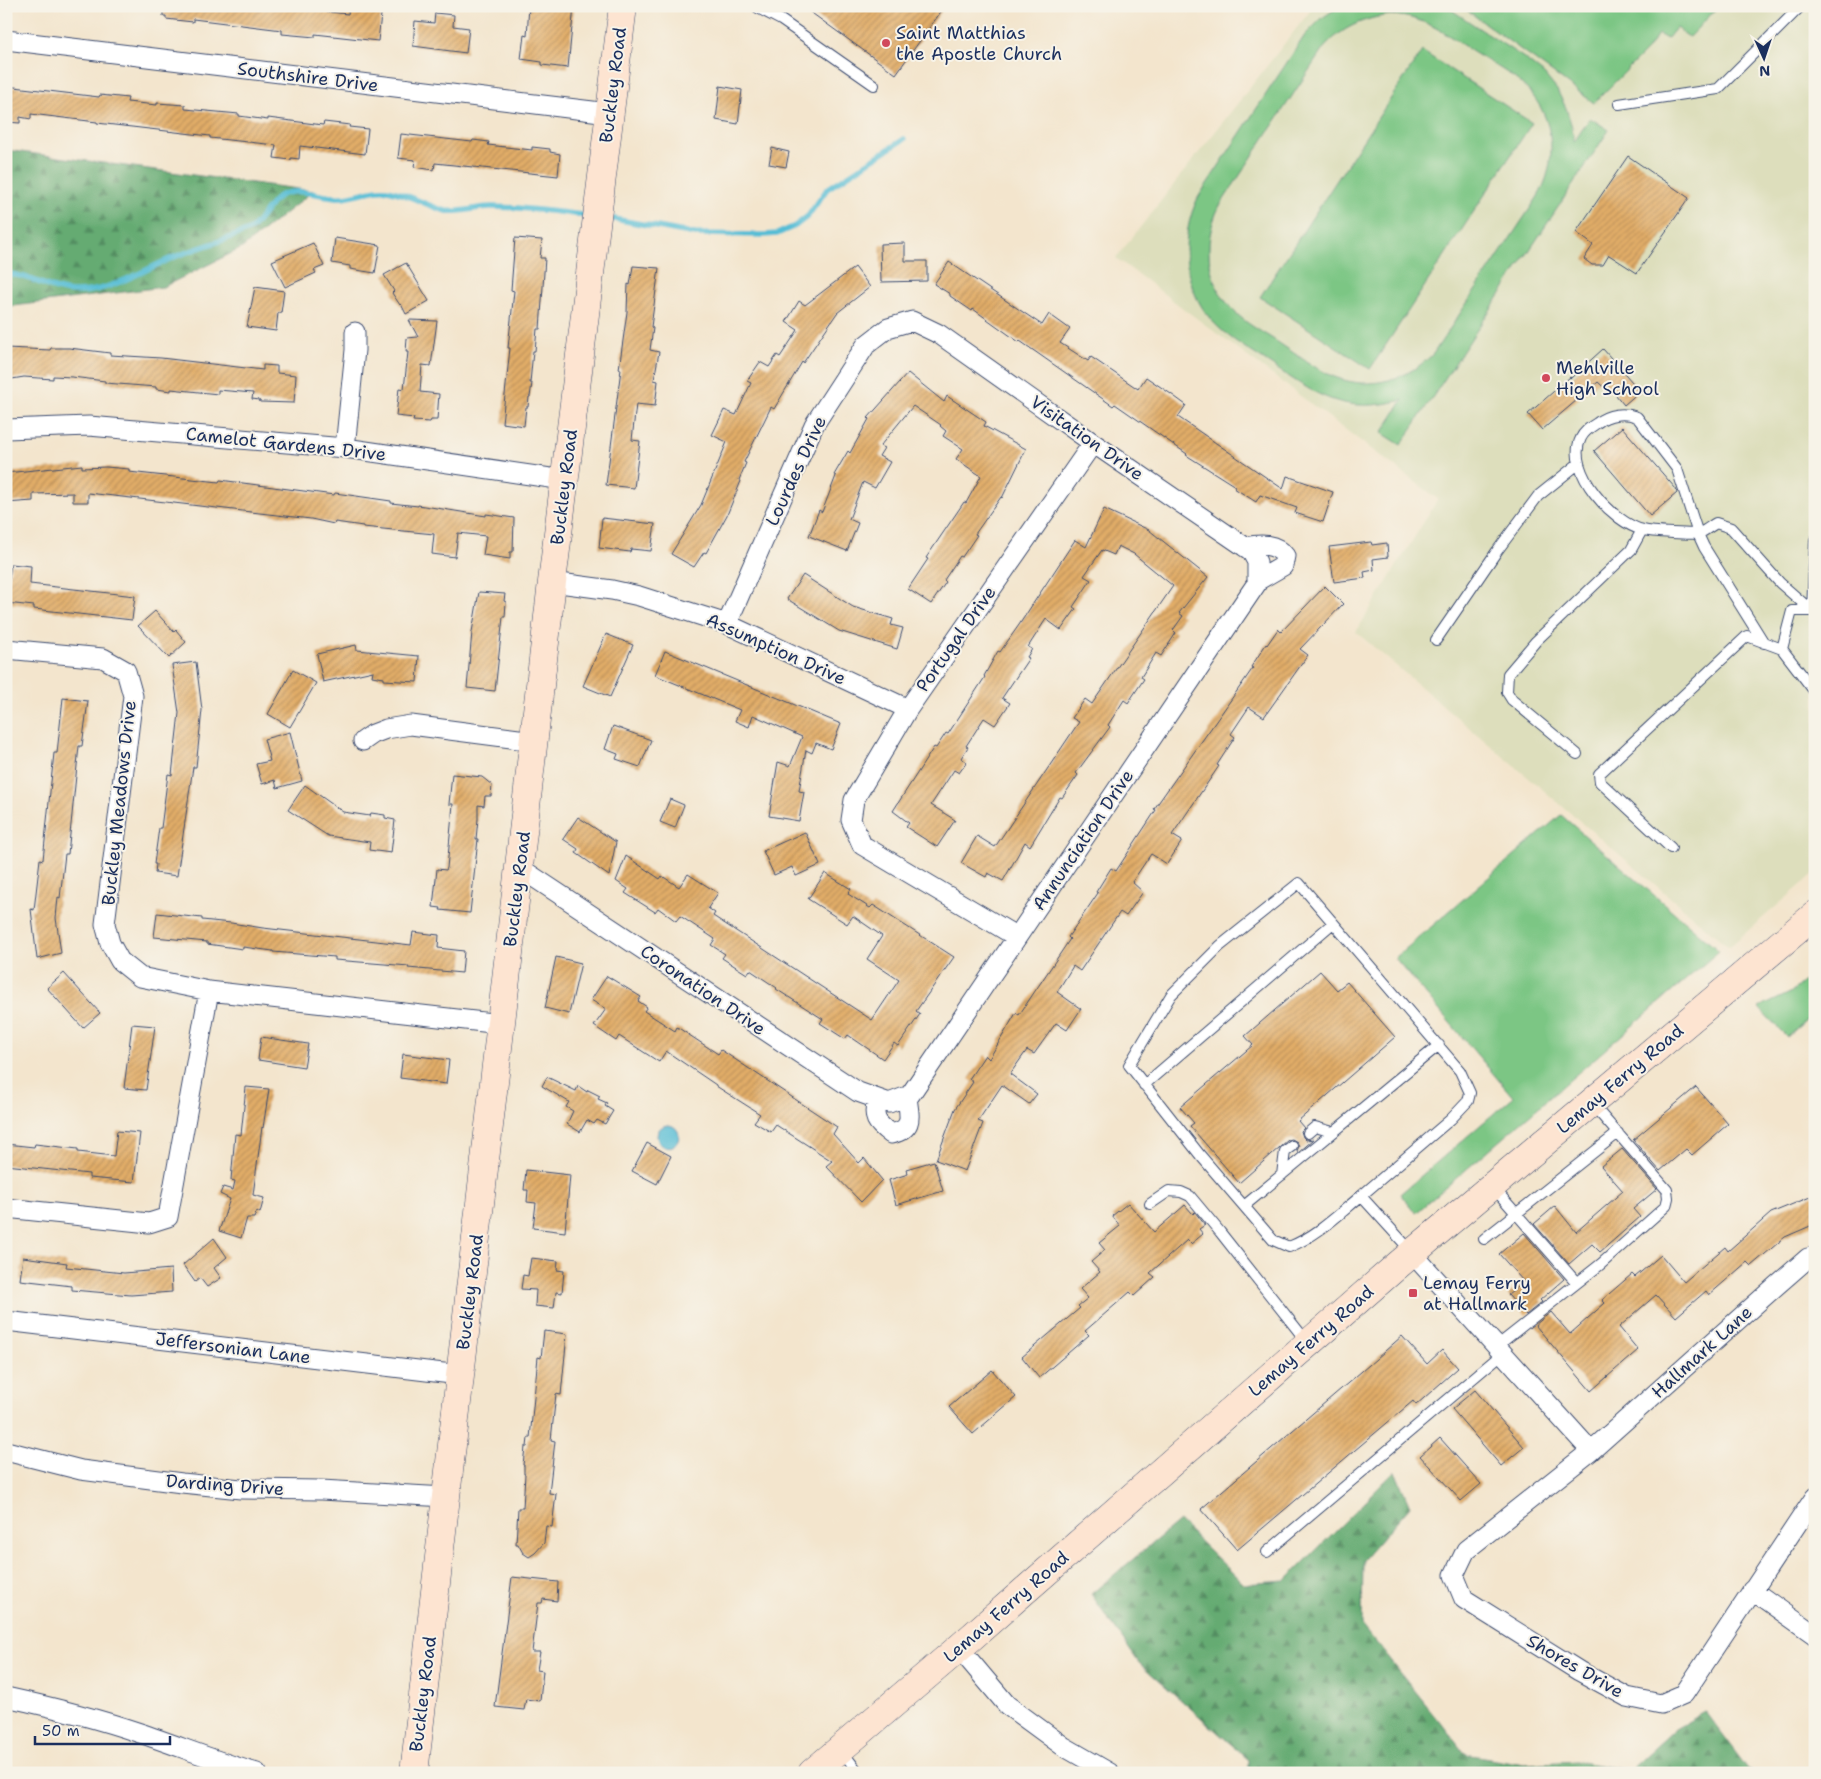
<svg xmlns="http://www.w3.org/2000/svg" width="1821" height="1779" font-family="'Shantell Sans',sans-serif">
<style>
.built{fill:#dddebc}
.grass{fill:#7cc684;stroke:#4c7a71;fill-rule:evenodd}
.forest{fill:url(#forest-firs);stroke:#406d68}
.water{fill:#57bdd5;stroke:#39769a}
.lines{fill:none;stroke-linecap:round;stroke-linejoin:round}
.stream{stroke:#57bdd5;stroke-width:5.5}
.building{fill:url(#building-hatch)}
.lane-casing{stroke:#3b4a6f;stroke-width:12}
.street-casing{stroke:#3b4a6f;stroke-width:21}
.secondary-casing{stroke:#3b4a6f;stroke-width:29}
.lane{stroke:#fff;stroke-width:10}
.street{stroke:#fff;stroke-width:19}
.secondary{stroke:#fde4d1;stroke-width:28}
.poi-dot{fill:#d1495b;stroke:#f7f3e8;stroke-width:2}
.labels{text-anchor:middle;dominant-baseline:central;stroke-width:4;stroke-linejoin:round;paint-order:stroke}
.poi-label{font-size:18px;fill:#1b2f5e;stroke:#f7f3e8;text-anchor:start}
.street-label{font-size:18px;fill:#1b2f5e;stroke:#f7f3e8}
</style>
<defs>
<pattern id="forest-firs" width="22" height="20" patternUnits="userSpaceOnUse" patternTransform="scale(1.25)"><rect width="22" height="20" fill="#65ab72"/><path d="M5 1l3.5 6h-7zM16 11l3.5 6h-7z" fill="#528c61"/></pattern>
<pattern id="building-hatch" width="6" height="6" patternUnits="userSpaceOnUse" patternTransform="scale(1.25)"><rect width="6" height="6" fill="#e2ad68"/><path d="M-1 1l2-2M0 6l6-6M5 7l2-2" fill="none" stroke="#b68d59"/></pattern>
</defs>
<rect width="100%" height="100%" fill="#f7f3e8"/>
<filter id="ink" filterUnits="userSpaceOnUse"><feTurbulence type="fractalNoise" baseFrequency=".02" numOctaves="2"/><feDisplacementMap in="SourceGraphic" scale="10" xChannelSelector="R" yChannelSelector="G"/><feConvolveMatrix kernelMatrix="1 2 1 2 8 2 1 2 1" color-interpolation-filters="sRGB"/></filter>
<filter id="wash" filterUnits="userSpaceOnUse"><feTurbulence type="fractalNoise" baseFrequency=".0096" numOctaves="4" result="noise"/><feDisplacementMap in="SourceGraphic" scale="20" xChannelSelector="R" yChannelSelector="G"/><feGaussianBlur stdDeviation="1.12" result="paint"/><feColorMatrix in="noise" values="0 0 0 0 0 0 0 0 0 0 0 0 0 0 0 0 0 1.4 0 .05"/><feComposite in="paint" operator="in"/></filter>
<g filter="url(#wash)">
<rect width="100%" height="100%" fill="#f3e5cd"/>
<path class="built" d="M1314,6H1815V873L1729,947L1356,632L1438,499L1116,258Z"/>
<path class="grass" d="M1340,6H1445L1453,11L1524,58L1544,74L1557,90L1566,108L1572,127L1574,142L1590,118L1609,130L1401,445L1382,433L1403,400C1343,415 1318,396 1270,364C1252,352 1233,341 1217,326C1183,293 1177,238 1199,196L1305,35L1322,18ZM1391,15C1425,17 1445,33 1473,52C1491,63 1512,74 1527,89C1556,119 1558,164 1537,198L1433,354C1405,382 1364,392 1328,374C1312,366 1297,355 1282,345C1268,335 1251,327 1238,315C1207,287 1201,244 1219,207L1323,49C1341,28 1363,18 1391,15Z
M1461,6H1719L1689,37L1676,28L1667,39L1658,34L1647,50L1594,103Z
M1422,51L1532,123L1370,369L1260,297Z
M1561,815L1719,951L1416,1213L1400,1194L1513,1097L1395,958Z
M1815,972V1012L1787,1037L1759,1008L1790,993Z"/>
<path class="forest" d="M6,150L313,191L242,248L163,287L6,307Z
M1395,1471L1410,1506L1363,1560L1362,1625L1466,1754L1524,1764L1575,1761L1630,1770L1675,1729L1705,1712L1751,1773H1249V1760L1139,1663L1091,1594L1179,1521L1244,1584L1285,1581Z"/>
<path class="water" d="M657 1136a11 11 0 1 1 22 0a11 11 0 1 1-22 0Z"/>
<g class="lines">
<path class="stream" d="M604,217L695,234L764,235L777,234L795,226L808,216L827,189L904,139
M6,274C30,274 49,291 72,292C107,294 141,271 172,258C198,247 225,241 251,229C260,221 272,199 281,195C299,187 317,196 335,197C354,199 372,186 392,191C410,195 427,206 446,211C461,213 476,207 492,207C525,207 558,212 590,216"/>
</g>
<g id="blocks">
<path class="building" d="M163,6H320V11L348,14L349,6H382L378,41L315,34V37L282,34V30L193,19V22L166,19V16H163Z
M529,6H574L568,68L542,65V62L521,59L524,35L527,36Z
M802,6H945L896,74Z
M435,13L454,15L453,26L469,28L466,53L413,46L415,21L434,23Z
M6,86L99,97L100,95L128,98L127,102L157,105V103L185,105V109L239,114V116L268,120V118L323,125L324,122L350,125L349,127L368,129L365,154L300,146L299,159L291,158V160L274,158L276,145L210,138V136L97,123V122L31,114V119L20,117V123L6,122Z
M720,86L742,90L738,124L716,120Z
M401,134L472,142L473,140L489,142L488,145L532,150V147L550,149V152L560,154L558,176L435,163L434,170L414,167L415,160L398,158Z
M772,148L789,152L786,167L769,164Z
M1628,156L1689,198L1637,273L1609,255L1603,265H1592L1584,259L1593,245L1576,232Z
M335,238L380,245L375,273L350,269V266L332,263Z
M515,238L542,240L540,258H545L540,329H537L535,351H533L530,383H532L530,397H529L528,407H526L524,426L502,423L510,348H508L514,291L511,290Z
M313,243L324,266L314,270L316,273L285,287L272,261Z
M905,243V261H927V281L881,282L880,244Z
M949,262L1042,325L1049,314L1070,329L1060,343L1088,361L1091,357L1138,389L1146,377L1171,394L1186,405L1178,417L1283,489L1287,476L1333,492L1323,522L1295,513L1297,508L1260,495L1256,502L1234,488L1235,486L1186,455L1187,454L1115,404L1113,406L1020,341L1019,342L973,309L972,311L950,296V294L934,284Z
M406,263L429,301L406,314L401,304L400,305L392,293L394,291L384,275Z
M633,266L659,268L651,327L653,328L650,350L659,352L654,380L658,381L655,406L636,404L632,440L640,441L634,488L606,485L621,369H619L627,312L628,284L630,285Z
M855,267L870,287L837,313L803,363L802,362L774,409L771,407L744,462L746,463L739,480L741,481L727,515L706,553L704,552L694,567L671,554L701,505L727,442L712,435L724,410L736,415L751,383L747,381L760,362L769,367L777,355L780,357L798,330L786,322L799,301L805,305Z
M255,287L284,291L281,313H278L276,331L247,327Z
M409,320L437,321L431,366L422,365L420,392L439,394L437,420H431L430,422L413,421L414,418L396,416L399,388L404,389L408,352H406L407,338L418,337Z
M6,348L50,350L51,348H69L110,353V355L161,358L263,370V365L277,366V373L296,375L294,403L260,402L259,400L252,399L253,393L218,390V394L171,389V391L156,389V387L105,383V381L72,377L53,376V379L24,377L6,380Z
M1603,349L1640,391L1624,405L1611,389L1609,392L1598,382L1542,430L1528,414L1570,377L1571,378Z
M908,373L944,402L947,396L986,422L984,426L1026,449L1002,498L1001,497L975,534L977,535L962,557L960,556L944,580L946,582L931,604L908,589L928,559L926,558L964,502L966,503L981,476L956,459L963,449L943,436L946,431L940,426L941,425L913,406L880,446L884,448L879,456L890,462L875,488L863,482L849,519L858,523L847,551L809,536L819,510L822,512L836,476L834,475L848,451L850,453L869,419L868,418Z
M1622,427L1676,489L1677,493L1650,516L1594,451Z
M82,465V468L106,467L129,469V472L219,482L220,480L334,495L335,493L391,501V503L418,506V505L486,516V514L514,518L513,552H510V559L483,555L486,536L458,533L455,557L432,554L434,534L363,527V526L335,522L334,524L311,519L88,493V502H73V493L33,494V501L6,503V473Z
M1104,509L1149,530L1208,577L1179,613L1183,616L1173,630L1176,633L1161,656L1156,653L1141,677L1144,679L1128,703L1124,700L1108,725L1110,727L1076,773L1078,775L1062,798L1060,797L1030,846L1025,842L1003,881L988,873L986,877L961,863L977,836L995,847L1079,722L1072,718L1085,699L1092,704L1173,586L1134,554L1118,546L1114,555L1102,550L1084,576L1091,580L1073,607L1076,609L1061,630L1046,619L1028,647L1032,649L1027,657L1029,658L1002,698L1010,703L995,725L984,718L966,746L968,747L961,758L967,762L959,773L954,770L931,805L955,820L937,847L906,827L909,823L893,811L934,747L936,748L946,733L948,734L985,677L984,676L998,651L1000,652L1019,625L1075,540L1086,547Z
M602,518L655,524L651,551L631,549L630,552L599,548Z
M1371,542L1372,545L1387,543L1388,557L1373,559L1374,570L1364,572L1365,578L1334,582L1329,547Z
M11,564L31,566L30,584L135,596L132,620L34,609V606L6,603V578L9,579Z
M803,575L853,607L893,619L891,625L903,628L897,649L839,631L787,599Z
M1325,586L1343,604L1300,649L1308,655L1264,717L1249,707L1231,734L1235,737L1217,765L1219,766L1172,835L1182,841L1167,864L1151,854L1132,882L1143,892L1126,916L1120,912L1080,971L1073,966L1057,992L1081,1009L1067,1030L1056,1023L1034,1054L1027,1050L1010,1074L1037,1094L1029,1104L1002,1085L978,1121L983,1123L965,1171L936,1160L955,1109L973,1082L969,1079L985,1055L989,1059L1016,1013L1019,1015L1070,939L1068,937L1098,893L1096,892L1111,868L1116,871L1156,810L1154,809L1221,714L1253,668L1251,667L1266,644L1267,645L1278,629L1281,632Z
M479,592L505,594L504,601L506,602L505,617H503L495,691L467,688L472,632Z
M155,611L174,632L176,630L186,642L169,658L138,626Z
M606,634L633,645L610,697L583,686Z
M356,645L357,650L419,656L417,682L384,680V678L372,676L373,671L323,682L317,654Z
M665,651L841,724L831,749L816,743L812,753L806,750L799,791L804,792L799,821L769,816L778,762L790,766L802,737L753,715L749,727L735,721L740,710L655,675Z
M196,662L202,710L196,767H193L177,876L155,873L156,864H154L159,828H161L168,774L172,775L179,713L172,665Z
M293,670L316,683L290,727L268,714Z
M63,698L88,701L82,746H79L68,854H65L60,898L58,897L56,918L61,953L37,959L31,909L34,910L40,859L43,860L54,753H57Z
M613,726L651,740L640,767L616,759L618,754L605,749Z
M290,732L302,781L277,788L275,780L262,784L256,764L270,761L264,739Z
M452,774L482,777L492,785L491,796H485L484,806L478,805V819L476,839H478L470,913L440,910L441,908L433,907L437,869L446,870L447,868L453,804H449Z
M305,785L343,812L370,816L371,813L385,815V818L395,820L391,853L369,850L370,842L328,836L288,810Z
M670,799L684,805L675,828L660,822Z
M578,817L616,842L609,876L576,853L578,849L563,839Z
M805,832L820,865L796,876L792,867L774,875L763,851Z
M626,856L660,879L662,876L679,887L688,874L718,893L708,908L715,913L713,916L872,1020L899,980L867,959L882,936L853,916L847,924L808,899L825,873L851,889L848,894L870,908L873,905L954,957L916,1011L920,1014L898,1046L894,1043L883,1059L848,1035L845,1039L820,1023L823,1019L776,989L777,988L750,970L747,974L722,958L725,954L711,945L715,939L680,916L676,921L658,908L655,912L625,893L628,889L616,881Z
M157,913L202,918V920L231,923L263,928L411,945L413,932L439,935L438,948L464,951L462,973L408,968L409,966L335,960V957L273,952V951L243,947V949L207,944V942L154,937Z
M556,957L581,963L569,1014L545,1008Z
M1320,971L1337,990L1347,982L1395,1037L1298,1121L1304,1128L1301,1131L1303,1137L1306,1140L1314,1139L1298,1153L1297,1151L1299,1146L1297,1142L1292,1139L1288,1140L1239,1183L1190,1126L1194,1123L1180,1107L1253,1045L1245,1036Z
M64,973L100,1013L83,1028L47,988Z
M607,976L641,997L638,1001L647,1007L644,1011L675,1031L677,1027L718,1054L721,1050L837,1127L833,1134L859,1163L864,1158L882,1180L861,1202L826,1166L832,1161L776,1125L771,1132L754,1122L760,1114L716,1086V1085L666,1051L659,1062L619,1036L616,1041L594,1026L606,1009L591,1000Z
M132,1024L155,1026L146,1090L124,1088Z
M261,1037L308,1044L304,1067L258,1060Z
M403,1054L449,1060L446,1084L400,1078Z
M547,1077L576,1091L578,1086L587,1092L588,1090L600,1096L598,1099L607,1103L605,1106L613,1111L605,1124L597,1120L594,1124L587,1120L580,1132L567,1124L573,1111L566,1107L569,1102L542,1086Z
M246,1087L269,1089L263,1128L262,1127L253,1195L264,1198L260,1213L257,1211L254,1218H247L241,1238L219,1231L230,1199L220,1194L223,1187L233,1190L235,1181L231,1180L235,1134L241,1135Z
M1696,1087L1728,1124L1692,1155L1686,1149L1660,1171L1633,1140Z
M117,1131L140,1133L134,1182L89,1178V1174L6,1165V1144L34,1147L35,1144L78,1149V1152L114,1156Z
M647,1143L671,1156L657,1184L632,1171Z
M1622,1149L1657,1189L1633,1209L1640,1217L1600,1252L1592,1244L1569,1264L1534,1224L1555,1206L1576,1232L1623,1191L1601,1166Z
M934,1161L943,1191L896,1205L889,1180L908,1174L906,1169Z
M526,1170L570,1175L565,1232L533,1228L536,1203L527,1202L528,1190H524Z
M1815,1195V1224L1785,1237L1751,1266L1747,1262L1709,1295L1706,1291L1676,1317L1656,1295L1619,1327L1638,1350L1591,1391L1535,1325L1551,1312L1570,1334L1605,1303L1602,1300L1632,1274L1635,1277L1661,1255L1684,1282L1725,1247L1728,1251L1771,1213Z
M1128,1203L1154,1232L1185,1205L1193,1214L1195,1212L1205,1225L1199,1229L1203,1234L1191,1244L1187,1240L1150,1273L1155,1277L1134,1296L1130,1292L1085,1331L1089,1335L1039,1378L1022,1357L1080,1308L1078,1306L1088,1298L1080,1289L1100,1272L1091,1262L1105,1250L1099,1243L1120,1226L1112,1216Z
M1524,1233L1564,1279L1540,1300L1542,1302L1526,1315L1508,1295L1524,1282L1499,1254Z
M214,1238L227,1257L214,1268L221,1278L207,1287L200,1278L195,1282L183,1265Z
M23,1257L67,1263L66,1267L124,1273L171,1269L172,1292L131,1295L72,1290V1286L20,1280Z
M531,1258L558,1261L557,1270L564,1271L562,1293L556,1292L554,1308L535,1306L536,1290L521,1289L523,1275L528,1276Z
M544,1331L567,1334L561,1395L556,1394L551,1440L555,1441L549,1493L556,1494L552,1527L546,1526L544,1543L535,1553L529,1557L523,1553L518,1544H516L518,1508H523L525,1474H524V1465H523L525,1447H527L528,1438H530L538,1357L541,1358Z
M1402,1336L1427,1364L1442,1350L1458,1368L1416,1405L1413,1401L1237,1550L1201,1509L1376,1359Z
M992,1370L1016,1397L973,1434L949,1407Z
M1475,1390L1524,1447L1501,1466L1452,1409Z
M1440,1438L1481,1484L1461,1501L1420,1456Z
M512,1577L558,1582L557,1601L543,1599L542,1603H538L532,1652H540L537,1670L543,1671L540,1701L526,1699L524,1710L495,1707Z"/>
</g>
</g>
<g filter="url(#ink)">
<use href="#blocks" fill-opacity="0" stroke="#3b4a6f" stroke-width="1"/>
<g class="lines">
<defs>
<path id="lane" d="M758,8L781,20L874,85
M1619,104L1718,89L1801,6
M1812,611L1815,540
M1814,611H1792L1782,649L1815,692
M1436,640L1497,551L1538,496L1578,464
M1764,643L1704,547L1698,534L1677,469L1637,417C1624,412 1608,414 1597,423C1591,427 1584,431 1581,438C1564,470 1614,524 1643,530C1650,532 1695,535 1700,533C1706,530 1711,526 1716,523L1731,528L1780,583L1812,611
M1577,754L1512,700L1507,692L1508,674L1536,641L1631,550L1642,530
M1671,848L1600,782L1599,774L1747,636L1782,649
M1144,1085L1333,923
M1308,1133L1315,1127L1333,1132
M1282,1175L1285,1151L1292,1146
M1493,1187L1577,1283
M1361,1196C1338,1215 1317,1236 1289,1247L1273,1240L1200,1155L1129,1065L1171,995L1220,946L1299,883L1460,1071L1470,1093L1468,1101L1451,1119L1361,1196L1412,1252
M1150,1204L1169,1191L1181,1192L1190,1196L1220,1232L1307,1342
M1244,1206L1439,1045
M1484,1239L1618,1133
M1497,1346L1601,1264L1666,1206L1668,1198L1667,1190L1592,1104
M1267,1552L1503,1353
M841,1750L859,1773"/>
<path id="street" d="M6,40L609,113
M6,429L89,426L345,448L564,480
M345,448L355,350V332
M1245,547C1260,544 1276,543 1285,556L1283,566L1257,581
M552,582L612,590L639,596L727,624L908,709
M6,649L103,658L126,671L133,696L105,924L110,943L120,961L140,977L209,991L501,1024
M363,741L373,734L386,729L411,725L534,741
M520,868L858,1092L889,1103L910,1095L1257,583V562L1251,551L1093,443L939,334L912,321L888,328L866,345L814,425L727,624
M1017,937L862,845L851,820L854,800L908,709L1093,443
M877,1100C872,1118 876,1123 891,1134C915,1129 909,1116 907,1097
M6,1208L149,1223L168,1217L209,991
M1412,1253L1591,1451
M1815,1256L1808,1258L1777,1285L1591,1451L1466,1550L1454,1575L1464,1599L1579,1671L1627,1697L1661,1704L1684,1694L1815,1497
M6,1321L460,1375
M6,1451L81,1470L182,1483L241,1489L321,1490L446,1497
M1752,1590L1815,1635
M959,1648L1007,1705L1063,1746L1110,1773
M6,1697C52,1707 96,1718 140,1733C179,1746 217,1762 257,1773"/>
<path id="secondary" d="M414,1773L552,582L623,6
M812,1773L959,1648L1398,1265L1815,915"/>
</defs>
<use href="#lane" class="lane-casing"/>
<use href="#street" class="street-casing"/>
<use href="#secondary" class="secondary-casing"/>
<use href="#lane" class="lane"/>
<use href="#street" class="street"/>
<use href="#secondary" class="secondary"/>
</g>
</g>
<g class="poi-dot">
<circle cx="886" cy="43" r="5"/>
<circle cx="1546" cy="378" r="5"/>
<rect x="1408" y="1288" width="10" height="10" rx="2.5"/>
</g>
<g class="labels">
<g class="poi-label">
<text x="896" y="33">Saint Matthias<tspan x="896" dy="21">the Apostle Church</tspan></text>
<text x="1556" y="368">Mehlville<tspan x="1556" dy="21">High School</tspan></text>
<text x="1423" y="1283">Lemay Ferry<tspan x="1423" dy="21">at Hallmark</tspan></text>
</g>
<g class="street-label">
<text transform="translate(308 77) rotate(7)">Southshire Drive</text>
<text transform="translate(613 85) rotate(-83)">Buckley Road</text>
<text transform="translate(1087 438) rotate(35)">Visitation Drive</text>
<text transform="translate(286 444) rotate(6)">Camelot Gardens Drive</text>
<text transform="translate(796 471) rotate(-65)">Lourdes Drive</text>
<text transform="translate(564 487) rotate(-83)">Buckley Road</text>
<text transform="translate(956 639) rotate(-55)">Portugal Drive</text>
<text transform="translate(776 649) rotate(24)">Assumption Drive</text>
<text transform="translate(119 803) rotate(-84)">Buckley Meadows Drive</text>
<text transform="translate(1083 840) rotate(-56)">Annunciation Drive</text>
<text transform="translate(517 889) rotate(-83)">Buckley Road</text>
<text transform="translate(703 990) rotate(34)">Coronation Drive</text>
<text transform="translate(1620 1079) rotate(-40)">Lemay Ferry Road</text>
<text transform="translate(470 1292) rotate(-83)">Buckley Road</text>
<text transform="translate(1311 1341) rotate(-41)">Lemay Ferry Road</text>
<text transform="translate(233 1348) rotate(7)">Jeffersonian Lane</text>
<text transform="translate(1702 1352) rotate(-42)">Hallmark Lane</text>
<text transform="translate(225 1485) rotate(4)">Darding Drive</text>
<text transform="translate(1006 1607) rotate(-41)">Lemay Ferry Road</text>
<text transform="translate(1575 1666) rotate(30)">Shores Drive</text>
<text transform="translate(423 1694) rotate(-83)">Buckley Road</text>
</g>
</g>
<rect width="1821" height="1779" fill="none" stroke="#f7f3e8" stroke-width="25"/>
<g transform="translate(1764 58) rotate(177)" stroke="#f7f3e8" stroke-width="4" paint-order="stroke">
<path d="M0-4L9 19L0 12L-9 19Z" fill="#1b2f5e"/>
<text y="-8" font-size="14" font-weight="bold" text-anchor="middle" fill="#1b2f5e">N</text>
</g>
<path d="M35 1736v8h135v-8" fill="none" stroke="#1b2f5e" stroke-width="2.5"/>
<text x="42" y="1736" font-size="15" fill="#1b2f5e" stroke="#f7f3e8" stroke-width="4" paint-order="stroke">50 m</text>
</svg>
